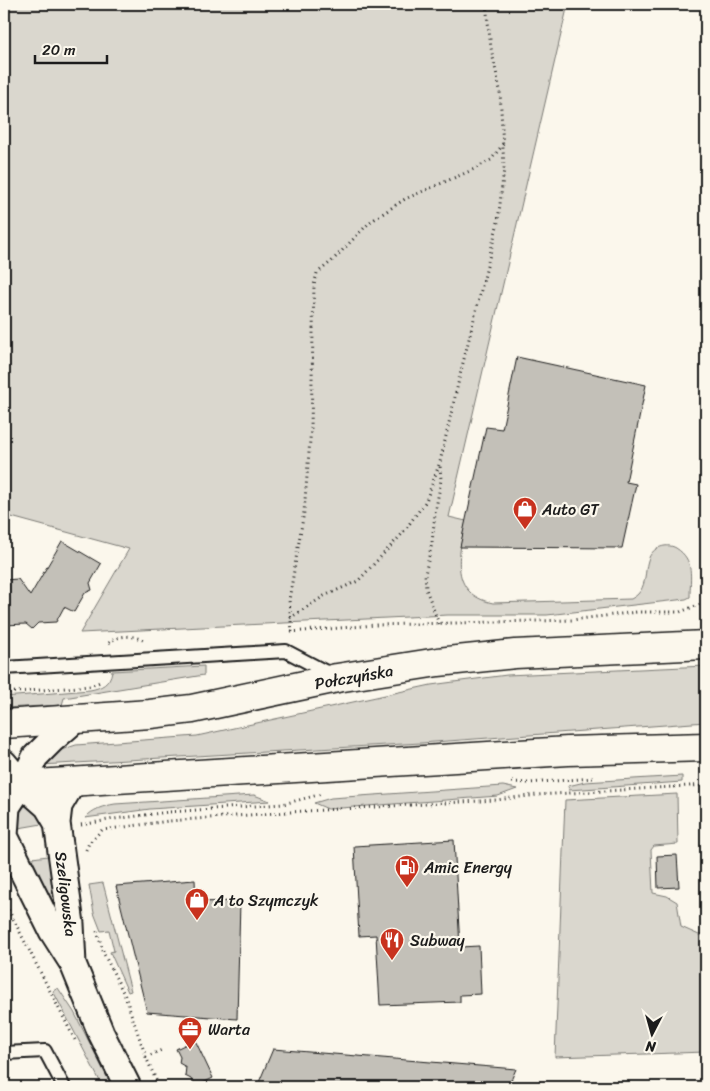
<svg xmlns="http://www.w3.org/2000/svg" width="710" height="1091" font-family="Sriracha,sans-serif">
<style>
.green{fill:#dad7ce;stroke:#7b7a75}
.building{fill:#c3c0b8;stroke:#1c1c1c}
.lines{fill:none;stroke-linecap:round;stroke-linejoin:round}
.lane-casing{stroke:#1c1c1c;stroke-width:16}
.street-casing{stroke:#1c1c1c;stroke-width:29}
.secondary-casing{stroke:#1c1c1c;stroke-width:31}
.path{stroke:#1c1c1c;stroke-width:3;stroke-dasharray:1 4;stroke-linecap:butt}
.lane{stroke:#fbf7ec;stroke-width:12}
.street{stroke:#fbf7ec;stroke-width:25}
.secondary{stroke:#fbf7ec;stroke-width:28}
.labels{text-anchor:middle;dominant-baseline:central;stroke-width:4.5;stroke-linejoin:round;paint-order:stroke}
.poi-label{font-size:16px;fill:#1c1c1c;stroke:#fbf7ec;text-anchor:start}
.street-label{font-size:16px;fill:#1c1c1c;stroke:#fbf7ec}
</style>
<rect width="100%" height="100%" fill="#fbf7ec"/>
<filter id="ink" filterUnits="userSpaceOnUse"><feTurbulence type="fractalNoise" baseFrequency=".02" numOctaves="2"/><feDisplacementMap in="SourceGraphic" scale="10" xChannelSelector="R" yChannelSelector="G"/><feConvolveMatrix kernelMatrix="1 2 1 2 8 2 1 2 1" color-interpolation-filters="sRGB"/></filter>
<g filter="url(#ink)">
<path class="green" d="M4,4H568L449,517L466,521C458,555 449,594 493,603L631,599C654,588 638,558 658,548C664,545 671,545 676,548C695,560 690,577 690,597L686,599L547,615H448L80,633L129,549L4,515Z
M204,666V675L64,698L62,705L4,708V697L90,690C101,688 110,684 112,671Z
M706,666V722L421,743L41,765L52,753L76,745L197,736L431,685L507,675Z
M682,776V782L569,790L568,786L585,782Z
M503,786L517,789L498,796L328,809L314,803L331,798Z
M677,794L678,844L654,846L651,850L653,893L667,896L677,902L681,927L699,935H706V1052L555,1057L565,800Z
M254,795L270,801L150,809L85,818C93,809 103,806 115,804Z
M31,804L39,810L42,824L13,829V823L21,808Z
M48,856L60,923L24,859Z
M103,883L131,991L128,992L110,952L114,951L109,930L101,931L94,913L89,885Z
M58,988L74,1012L112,1087H103L53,991Z"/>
<path class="building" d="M517,357L646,385L626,482L636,484L622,548L460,547L486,427L502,429Z
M62,541L101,564L90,583L92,590L85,593L74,612L64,607L56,622L38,623L32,629L26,624L4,625V580L18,579L30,596Z
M454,840L460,947L479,946L481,994L460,995V1002L380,1005L376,935L359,936L354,846Z
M677,855L679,887L658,888L657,856Z
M195,880L196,902L240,901L237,1019L147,1012L116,886Z
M195,1040L213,1078L195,1087L191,1079L185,1076L186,1067L179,1063L180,1057L176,1049Z
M273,1049L321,1053L516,1069L508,1087H257Z"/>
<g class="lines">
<defs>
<path id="lane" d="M4,668L286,651L332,675
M4,1052V1053L45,1051L64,1087"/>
<path id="street" d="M4,763L22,784L47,806L57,823
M4,834L52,931L73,964L101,1033L128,1087
M5,836L7,807L22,784L35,757L53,739L76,719
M73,964L71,924L57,823L59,806L69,789L77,781"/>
<path id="secondary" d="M4,724L150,714L192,709L337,678L438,662L515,654L706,645
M4,786L568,751L706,747"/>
</defs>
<use href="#lane" class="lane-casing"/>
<use href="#street" class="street-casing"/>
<use href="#secondary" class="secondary-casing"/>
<path class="path" d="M487,7L500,4
M290,618L324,596L358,581L402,534L426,501L440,462L460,375L498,222L504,168L500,90L491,48L486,4
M439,624L426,589L425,574L432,543L435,514L441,480L440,464
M291,632L376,625L572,620L637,612H680L706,602
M292,632L289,600L304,512L311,428L314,285L317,273L331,262L370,222L405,199L470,171L491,160L504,143
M109,643C119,634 134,635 145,641
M4,693L91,686L102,681
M512,782L529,783L593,778
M81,825L114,819L169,812L283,804L322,794
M86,850L89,843L102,830L169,821L289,812L496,800L537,795L706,785
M4,901L76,1042
M97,931L104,954L125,996L146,1057L159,1087
M146,1057L164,1049"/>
<use href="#lane" class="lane"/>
<use href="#street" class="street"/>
<use href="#secondary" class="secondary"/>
</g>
</g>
<defs>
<symbol id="shop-pin" viewBox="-11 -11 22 30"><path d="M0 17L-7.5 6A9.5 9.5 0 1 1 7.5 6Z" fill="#c8321e" stroke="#fbf7ec"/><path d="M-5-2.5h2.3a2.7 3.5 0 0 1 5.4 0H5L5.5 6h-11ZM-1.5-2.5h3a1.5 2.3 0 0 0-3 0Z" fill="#fff"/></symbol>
<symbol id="fuel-pin" viewBox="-11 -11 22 30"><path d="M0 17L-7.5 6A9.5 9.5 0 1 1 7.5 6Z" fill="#c8321e" stroke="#fbf7ec"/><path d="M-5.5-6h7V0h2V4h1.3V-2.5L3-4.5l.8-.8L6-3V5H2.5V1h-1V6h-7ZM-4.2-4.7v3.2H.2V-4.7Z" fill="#fff"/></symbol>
<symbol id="restaurant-pin" viewBox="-11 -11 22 30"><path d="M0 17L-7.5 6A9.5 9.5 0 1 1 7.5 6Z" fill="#c8321e" stroke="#fbf7ec"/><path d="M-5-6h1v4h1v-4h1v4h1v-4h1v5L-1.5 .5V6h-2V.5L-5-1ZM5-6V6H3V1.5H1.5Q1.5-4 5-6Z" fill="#fff"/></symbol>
<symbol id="office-pin" viewBox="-11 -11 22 30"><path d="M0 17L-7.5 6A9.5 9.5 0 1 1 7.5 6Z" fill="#c8321e" stroke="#fbf7ec"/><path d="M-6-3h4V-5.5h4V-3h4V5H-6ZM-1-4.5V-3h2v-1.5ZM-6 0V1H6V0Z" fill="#fff"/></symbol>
</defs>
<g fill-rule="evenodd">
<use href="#shop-pin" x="511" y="495" width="28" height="38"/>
<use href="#fuel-pin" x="393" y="853" width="28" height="38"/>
<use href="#shop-pin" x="183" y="886" width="28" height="38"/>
<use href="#restaurant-pin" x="378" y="926" width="28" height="38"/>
<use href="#office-pin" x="176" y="1015" width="28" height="38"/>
</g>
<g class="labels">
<g class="poi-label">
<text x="542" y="509">Auto GT</text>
<text x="424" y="867">Amic Energy</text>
<text x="214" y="900">A to Szymczyk</text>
<text x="410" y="940">Subway</text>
<text x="208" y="1029">Warta</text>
</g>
<g class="street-label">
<text transform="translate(354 677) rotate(-10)">Połczyńska</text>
<text transform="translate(66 894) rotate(83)">Szeligowska</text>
</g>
</g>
<rect width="710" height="1091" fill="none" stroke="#fbf7ec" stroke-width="20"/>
<rect x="10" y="10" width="690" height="1071" fill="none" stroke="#1c1c1c" stroke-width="2" filter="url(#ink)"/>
<g transform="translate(652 1034) rotate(186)" stroke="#fbf7ec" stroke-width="4" paint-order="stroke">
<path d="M0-4L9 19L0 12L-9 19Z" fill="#1c1c1c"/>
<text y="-8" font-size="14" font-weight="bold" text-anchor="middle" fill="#1c1c1c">N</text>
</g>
<path d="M35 55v8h72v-8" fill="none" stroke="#1c1c1c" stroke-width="2.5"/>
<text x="42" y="55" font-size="15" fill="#1c1c1c" stroke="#fbf7ec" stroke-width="4" paint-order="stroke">20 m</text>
</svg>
